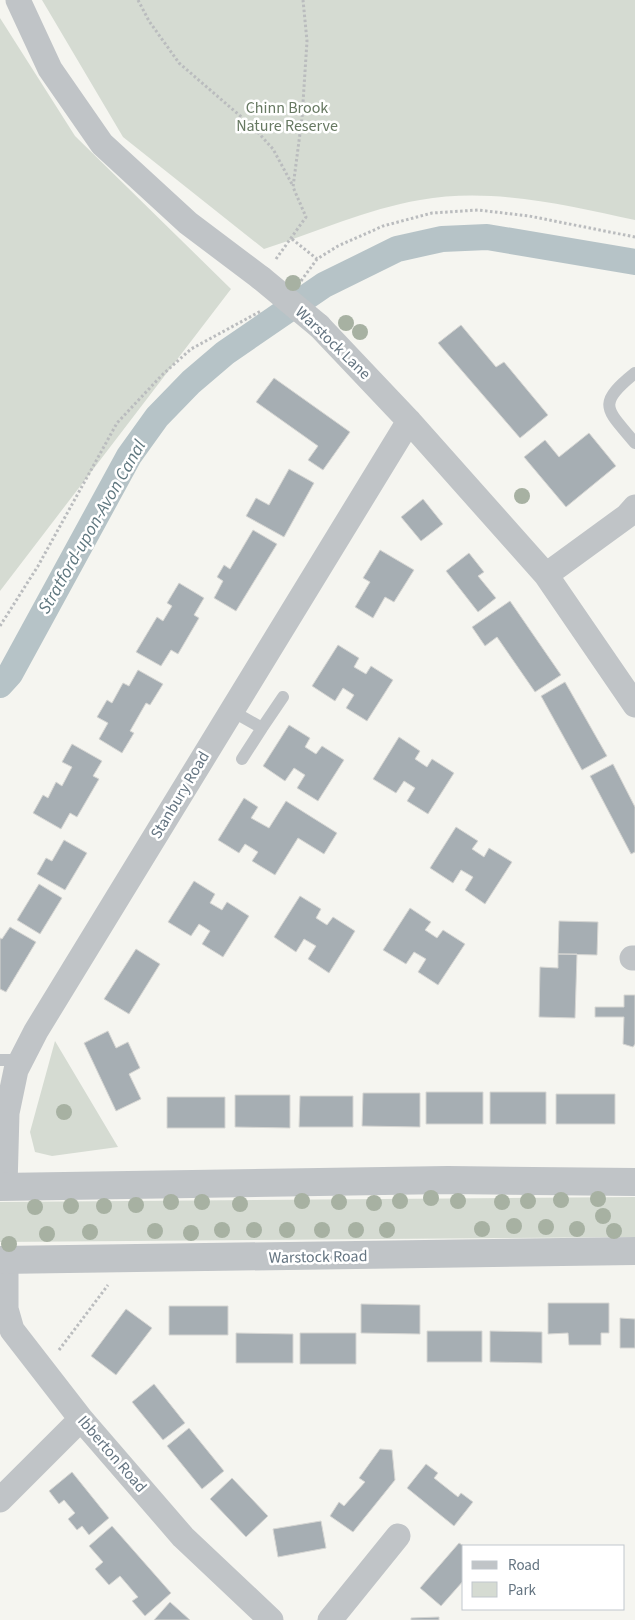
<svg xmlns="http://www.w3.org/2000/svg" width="635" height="1620" font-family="'Source Sans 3',sans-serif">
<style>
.green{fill:#d5dbd2}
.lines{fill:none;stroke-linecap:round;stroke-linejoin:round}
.canal{stroke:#b6c3c7;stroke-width:26}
.building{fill:#a6aeb3;stroke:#d6d6d3}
.path{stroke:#babcbe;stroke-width:3;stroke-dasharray:2.5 2.5;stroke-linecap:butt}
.service{stroke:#c0c4c7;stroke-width:12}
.minor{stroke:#c0c4c7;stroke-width:25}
.tertiary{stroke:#c0c4c7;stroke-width:28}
.minor-bridge{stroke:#c0c4c7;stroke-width:25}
.tree{fill:#a7b1a2}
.labels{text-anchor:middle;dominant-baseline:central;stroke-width:5;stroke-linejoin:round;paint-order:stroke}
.park-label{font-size:16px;fill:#677962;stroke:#fff}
.street-label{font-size:16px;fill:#647481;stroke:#fff}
.water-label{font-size:18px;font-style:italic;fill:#5f777f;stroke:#fff}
</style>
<rect width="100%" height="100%" fill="#f5f5f0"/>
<path class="green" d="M42,0H635V220C566,205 491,187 420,200C367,209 316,232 264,249L123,137Z
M0,18L75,136L231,289L0,591Z
M55,1041L118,1147L52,1156L35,1152L30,1132Z
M635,1197V1237L0,1242V1202Z"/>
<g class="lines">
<path class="canal" d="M0,685L10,674L129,456L157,417L191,382L225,353L324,285L397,249L442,239L487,237L635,262"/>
</g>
<path class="building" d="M461,325L496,367L504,362L548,415L520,438L438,343Z
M274,378L350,432L323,470L308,460L318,446L256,402Z
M589,433L616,466L566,507L524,457L545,440L559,457Z
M289,469L314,483L284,537L246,516L256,498L269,505Z
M423,499L443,524L421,541L401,517Z
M253,530L277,544L236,611L214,598L223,581L217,577L224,565L230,569Z
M380,550L414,570L394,602L385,597L373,618L355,607L370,582L363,578Z
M469,553L484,572L478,576L496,598L478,612L446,571Z
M179,583L204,598L194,615L199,618L178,654L171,650L161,666L136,652L157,617L163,621L172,606L167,603Z
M510,601L561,675L535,692L497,637L485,646L472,627Z
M338,645L359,658L354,667L366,674L371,666L393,680L367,721L346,708L354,695L343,688L335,701L312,686Z
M138,670L163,684L150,705L146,703L130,731L134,733L122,753L99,739L108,723L97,717L107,700L112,703L123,683L129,686Z
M565,682L607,756L582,770L541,696Z
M289,725L310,738L305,747L316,754L322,746L344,760L318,801L297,788L305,775L294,768L285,781L263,766Z
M399,737L420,751L415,759L427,767L432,759L454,773L428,814L407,801L415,788L404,781L396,793L373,779Z
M72,744L102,761L93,776L99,779L77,817L70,813L61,829L33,813L43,795L48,798L56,782L62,786L72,767L62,762Z
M613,764L635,807V852L631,854L590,776Z
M244,798L258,807L251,818L269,828L286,801L337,833L324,854L298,838L275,875L252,861L258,852L245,844L239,853L218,840Z
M456,827L478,841L472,849L484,857L489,848L512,862L485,904L465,890L473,877L461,870L453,883L430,868Z
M64,840L87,853L65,890L37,874L46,858L52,861Z
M194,881L215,894L210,903L222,910L227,902L249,916L223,957L202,944L210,931L199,924L191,936L168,922Z
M39,884L62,898L40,934L17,920Z
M300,896L321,909L316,918L327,925L333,917L355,931L329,973L308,959L316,946L304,939L296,952L274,937Z
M410,908L431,922L425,930L437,938L443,930L465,944L438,985L418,972L426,959L414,952L406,964L383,950Z
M559,921L598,922L597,955L558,954Z
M10,927L36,942L6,992L0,989V938L2,939Z
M136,949L160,964L129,1014L104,999Z
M558,954H577L575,1018L539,1017L540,967L558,968Z
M624,995H635V1044L633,1047L623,1044L624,1017H595V1007H624Z
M108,1031L116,1048L128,1042L140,1068L129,1074L141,1099L116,1111L84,1043Z
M426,1092H483V1124H426Z
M490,1092H546V1124H490Z
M363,1093H420V1127L362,1126Z
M556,1094H615V1124H556Z
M235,1095H290V1128L235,1127Z
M300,1096H353V1127H299Z
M167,1097H225V1128H167Z
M548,1303H609V1333H601V1345H569L568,1333L548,1334Z
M361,1304L420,1305V1334L361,1333Z
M169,1306H228V1335H169Z
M126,1309L152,1328L116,1375L91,1356Z
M620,1318L635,1319V1348H620Z
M427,1331H482V1362H427Z
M490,1331L542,1332V1363L490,1362Z
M236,1333L293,1334V1363H236Z
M300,1333H356V1364H300Z
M154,1384L185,1423L163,1440L132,1402Z
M189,1428L224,1471L202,1489L167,1446Z
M380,1449L392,1450L395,1480L353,1532L330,1516L339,1502L344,1506L365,1482L359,1478Z
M426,1464L438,1473L434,1478L458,1497L461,1493L473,1502L454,1526L407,1488Z
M72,1472L109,1518L89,1535L82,1526L77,1530L68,1519L75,1513L64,1500L59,1504L49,1491Z
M232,1478L268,1516L246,1537L210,1499Z
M321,1521L326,1548L278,1557L273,1529Z
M112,1526L171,1593L145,1616L132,1601L138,1597L120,1576L109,1585L95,1569L103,1562L89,1546Z
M459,1543L464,1546V1580L441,1606L420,1588Z
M170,1602L190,1620H154Z
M439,1617V1620H411V1618Z"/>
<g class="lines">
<path class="path" d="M138,0L149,21L179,63L253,127L273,149L293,186
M292,239L317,259
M276,259L306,217L293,187L302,118L307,41L303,0
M301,281L317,259L338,246L383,226L432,213L478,210L529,216L635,237
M0,626L38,566L117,423L162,375L191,349L261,311
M59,1350L108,1285"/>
<path class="service" d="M635,373C595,405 607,409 635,443
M232,711L262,728L283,697
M242,759L262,728
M0,1060H21"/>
<path class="minor" d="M18,0L50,69L102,144L188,223L261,278
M319,326L409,421L546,575L635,705
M546,575L627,516L635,507
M632,958H635
M5,1187L7,1113L16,1070L36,1031L409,421
M6,1261V1309L12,1330L81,1419L183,1537L271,1620
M0,1500L81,1419
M330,1620L398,1536"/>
<path class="tertiary" d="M0,1187L448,1180L635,1182
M0,1260L635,1251"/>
<path class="minor-bridge" d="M261,278L319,326"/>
</g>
<g class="tree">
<circle cx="293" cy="283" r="8"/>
<circle cx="346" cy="323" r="8"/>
<circle cx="360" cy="332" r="8"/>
<circle cx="522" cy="496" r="8"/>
<circle cx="64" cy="1112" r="8"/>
<circle cx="431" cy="1198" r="8"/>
<circle cx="598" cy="1199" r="8"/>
<circle cx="561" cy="1200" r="8"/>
<circle cx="302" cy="1201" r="8"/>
<circle cx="400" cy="1201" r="8"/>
<circle cx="458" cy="1201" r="8"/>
<circle cx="528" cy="1201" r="8"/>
<circle cx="171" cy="1202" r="8"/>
<circle cx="202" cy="1202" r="8"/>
<circle cx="339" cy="1202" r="8"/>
<circle cx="502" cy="1202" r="8"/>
<circle cx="374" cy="1203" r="8"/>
<circle cx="240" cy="1204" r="8"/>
<circle cx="136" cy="1205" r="8"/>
<circle cx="71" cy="1206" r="8"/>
<circle cx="104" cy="1206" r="8"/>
<circle cx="35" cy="1207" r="8"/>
<circle cx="603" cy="1216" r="8"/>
<circle cx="514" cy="1226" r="8"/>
<circle cx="546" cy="1227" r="8"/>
<circle cx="482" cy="1229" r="8"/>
<circle cx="577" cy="1229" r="8"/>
<circle cx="222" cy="1230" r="8"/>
<circle cx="254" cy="1230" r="8"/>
<circle cx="287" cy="1230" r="8"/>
<circle cx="322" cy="1230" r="8"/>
<circle cx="356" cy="1230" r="8"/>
<circle cx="387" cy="1230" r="8"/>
<circle cx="155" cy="1231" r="8"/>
<circle cx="614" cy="1231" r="8"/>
<circle cx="90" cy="1232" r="8"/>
<circle cx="191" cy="1233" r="8"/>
<circle cx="47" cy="1234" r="8"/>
<circle cx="9" cy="1244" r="8"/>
</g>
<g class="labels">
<g class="park-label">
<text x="287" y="108">Chinn Brook<tspan x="287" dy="18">Nature Reserve</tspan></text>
</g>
<g class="street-label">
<text transform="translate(333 343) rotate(44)">Warstock Lane</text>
<text transform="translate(180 795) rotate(-59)">Stanbury Road</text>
<text transform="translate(318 1257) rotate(-1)">Warstock Road</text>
<text transform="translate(112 1454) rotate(49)">Ibberton Road</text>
</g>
<g class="water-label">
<text transform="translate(92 527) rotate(-60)">Stratford-upon-Avon Canal</text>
</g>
</g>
<rect x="462" y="1545" width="162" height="65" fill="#ffffff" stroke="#c1c7cd"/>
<rect x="472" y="1561" width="25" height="8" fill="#c0c4c7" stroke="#c1c7cd"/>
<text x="508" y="1570" font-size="15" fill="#647481">Road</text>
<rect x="472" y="1582" width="25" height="15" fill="#d5dbd2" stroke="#c1c7cd"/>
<text x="508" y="1595" font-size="15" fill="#647481">Park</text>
</svg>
